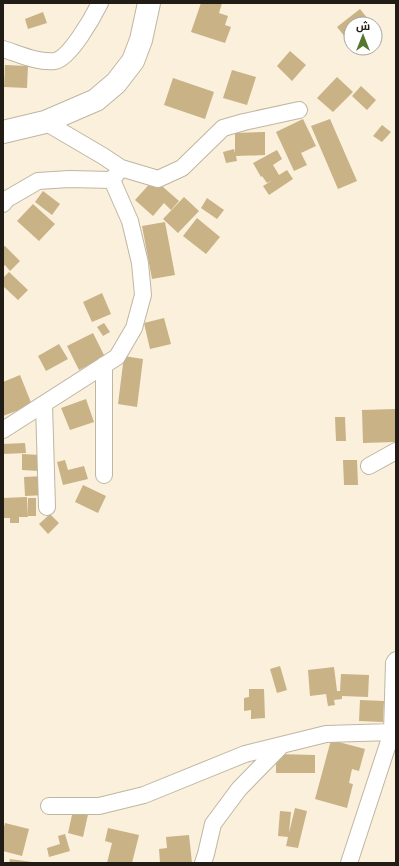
<svg xmlns="http://www.w3.org/2000/svg" width="399" height="866" font-family="Raleway,Cairo,sans-serif">
<style>
.building{fill:#c8b286}
.lines{fill:none;stroke-linecap:round;stroke-linejoin:round}
.street-casing{stroke:#bfb6a2;stroke-width:18}
.secondary-casing{stroke:#bfb6a2;stroke-width:24}
.street{stroke:#fff;stroke-width:16}
.secondary{stroke:#fff;stroke-width:22}
</style>
<rect width="100%" height="100%" fill="#faf0dc"/>
<path class="building" d="M201,3H222L219,13L228,16L225,25L231,27L225,43L191,32Z
M360,9L372,24H351L350,43L337,27Z
M43,12L47,23L28,29L25,19Z
M290,51L306,65L292,81L277,66Z
M5,65L28,66L27,88L4,87Z
M232,70L256,77L247,105L223,98Z
M337,77L353,92L333,112L317,98Z
M173,78L214,92L205,119L164,105Z
M361,86L376,100L367,110L352,96Z
M303,119L316,146L301,153L307,165L294,171L276,132Z
M330,119L357,181L338,189L311,126Z
M382,125L391,132L382,142L373,136Z
M265,132V155L236,156L237,161L226,163L223,152L234,149L235,153V133Z
M277,150L282,159L273,165L279,175L287,170L293,179L269,195L263,186L273,180L267,183L262,176L261,177L253,163Z
M154,179L179,201L171,210L164,203L153,216L135,200Z
M43,191L60,204L52,215L35,202Z
M184,197L199,211L178,233L163,219Z
M207,198L224,210L217,219L201,208Z
M33,204L55,224L39,241L17,221Z
M197,218L220,237L206,254L183,236Z
M165,222L175,275L152,279L142,226Z
M5,246L20,261L10,271L5,265L3,267V247Z
M9,272L28,290L18,300L3,286V278Z
M102,293L111,314L92,322L83,302Z
M164,318L171,344L150,349L144,323Z
M104,323L110,332L103,336L97,327Z
M93,333L105,357L79,370L67,346Z
M59,344L68,359L46,371L38,356Z
M124,356L143,359L137,407L118,404Z
M20,375L32,405L3,416V382Z
M86,399L94,422L70,430L61,408Z
M395,409V442L363,443L362,410Z
M335,417H345L346,441H336Z
M25,443L26,453L3,454V444Z
M22,454L40,455L39,471L22,470Z
M65,460L68,470L84,466L88,479L63,485L57,462Z
M343,460H357L358,485H344Z
M45,476L46,495L25,496L24,477Z
M83,485L106,496L98,513L75,502Z
M27,497L28,517H19V523H10V518H3V498Z
M28,498H36V516H28Z
M50,514L59,523L48,534L39,524Z
M280,666L287,690L277,693L270,669Z
M334,667L337,691H340L341,674L369,675L368,697L342,696V699L334,700L335,705L328,706L326,694L310,696L308,670Z
M249,689H264L265,718L251,719V710L244,711V698L249,697Z
M360,700L384,701L383,722L359,721Z
M331,740L365,749L359,771L352,769L349,783L353,784L347,808L315,799Z
M276,754L315,755V773H276Z
M74,806L89,810L83,837L68,833Z
M295,808L307,811L298,848L286,846L288,837L278,836L280,811L291,812L289,833Z
M5,823L29,829L22,856L3,851V831Z
M108,828L139,835L132,863H107L112,843L105,841Z
M65,834L70,851L49,857L47,848L60,844L58,836Z
M189,835L192,863H160L159,849L167,848L166,837Z
M10,859L32,862V863H9Z"/>
<g class="lines">
<defs>
<path id="street" d="M3,49C19,54 38,63 55,61C70,58 93,17 100,3
M45,122L103,156L121,168L158,179L182,168L223,128L244,122L299,110
M3,204L7,199L38,181L69,179L112,180
M44,404L47,507
M3,430L117,357L134,328L143,295L140,263L130,221L112,180L121,168
M369,466L396,451
M104,475V365
M49,806H99L144,795L245,754L326,734L392,732L396,735
M203,863L206,854L213,824L239,789L282,745
M349,863L392,732L394,663L396,660"/>
<path id="secondary" d="M3,132L45,122L96,100L116,83L133,61L141,40L149,3"/>
</defs>
<use href="#street" class="street-casing"/>
<use href="#secondary" class="secondary-casing"/>
<use href="#street" class="street"/>
<use href="#secondary" class="secondary"/>
</g>
<rect width="399" height="866" fill="none" stroke="#211d16" stroke-width="8"/>
<g transform="translate(363 36)"><circle r="19" fill="#ffffff" stroke="#a6a5a2"/>
<path d="M0-3L7 15L0 10L-7 15Z" fill="#55772e"/>
<text y="-6" font-size="11" font-weight="bold" text-anchor="middle" fill="#211d16">ش</text>
</g>
</svg>
